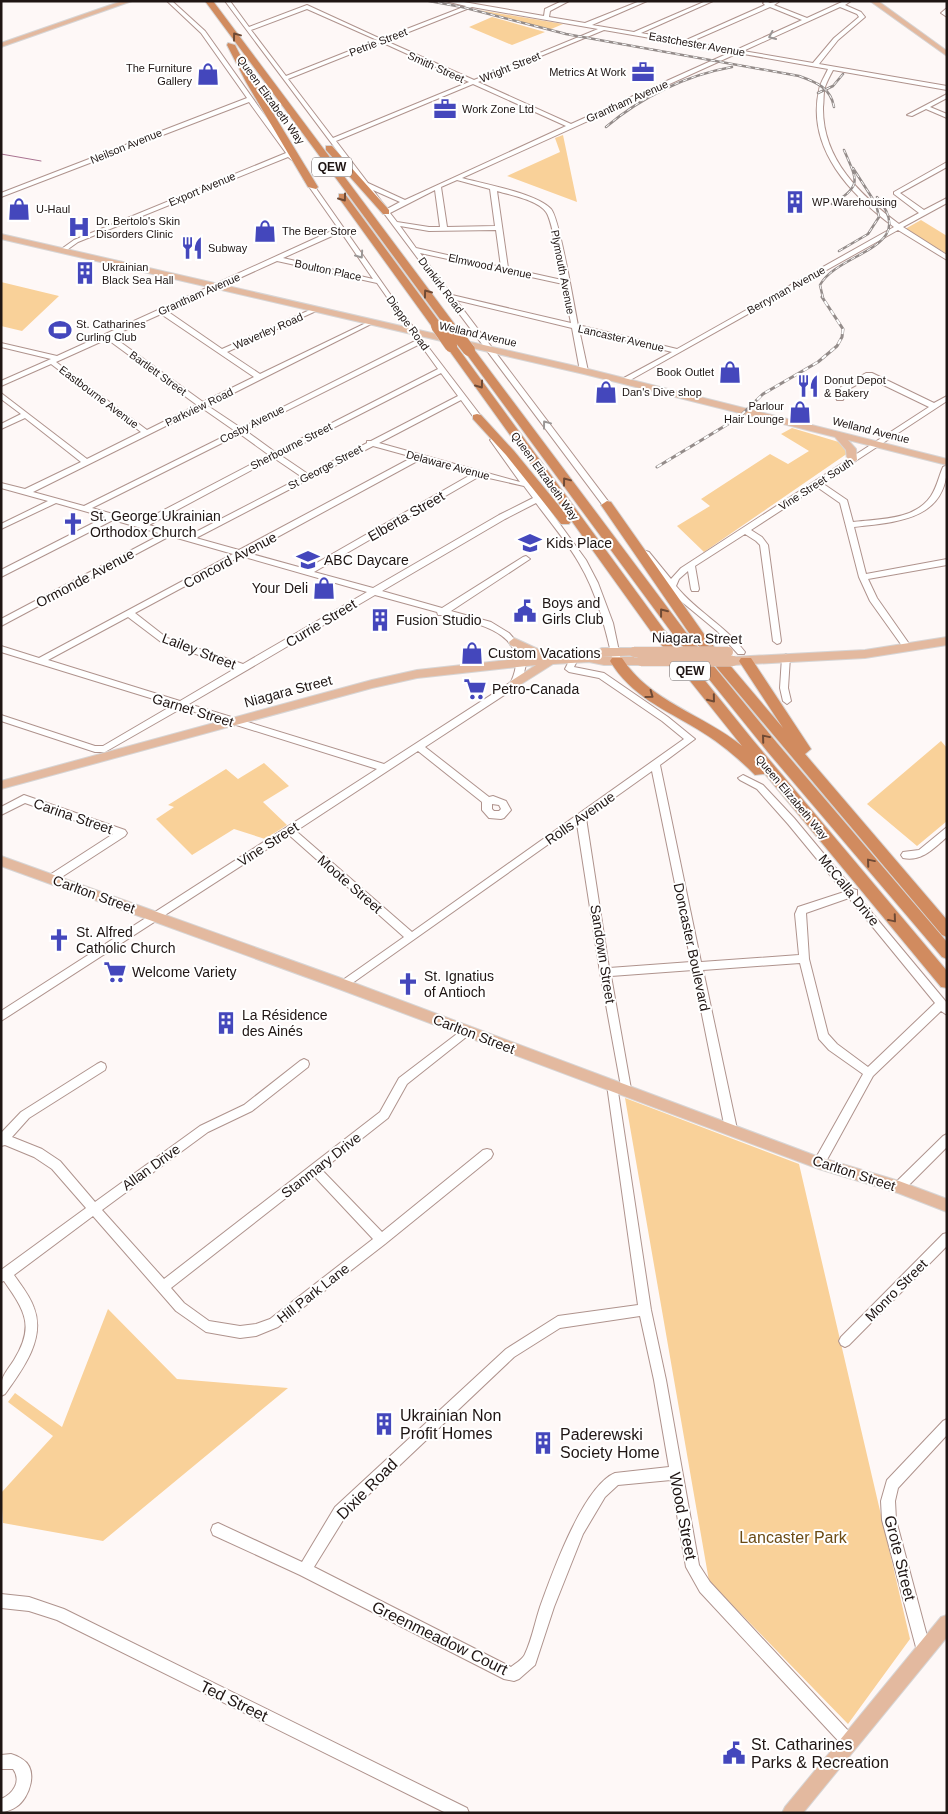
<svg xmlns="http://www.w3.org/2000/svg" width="948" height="1814" font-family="Arial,sans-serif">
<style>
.green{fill:#f9d199}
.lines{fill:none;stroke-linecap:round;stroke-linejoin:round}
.stream{stroke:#a97290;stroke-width:1}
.minor-casing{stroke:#af938d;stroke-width:2}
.major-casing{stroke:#d7d5d5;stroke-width:2}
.highway-casing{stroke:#d7d5d5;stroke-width:2}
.minor{fill:#fff;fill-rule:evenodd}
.major{fill:#e3b99f;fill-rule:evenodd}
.highway{fill:#d18b5f;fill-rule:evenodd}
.rail-far1-casing{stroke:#948c8a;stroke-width:2.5}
.rail-casing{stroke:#948c8a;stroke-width:3}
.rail-far1{stroke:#fff;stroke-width:1;stroke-dasharray:4.5;stroke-linecap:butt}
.rail{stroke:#fff;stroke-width:2;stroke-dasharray:5.5;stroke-linecap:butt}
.major-bridge-casing{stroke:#d7d5d5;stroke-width:11;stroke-linecap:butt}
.highway-bridge-casing{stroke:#d7d5d5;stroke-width:13;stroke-linecap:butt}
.major-bridge{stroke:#e3b99f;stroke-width:10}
.highway-bridge{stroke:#d18b5f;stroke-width:12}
.oneway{stroke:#6f4a35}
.oneway2{stroke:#9a9695}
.labels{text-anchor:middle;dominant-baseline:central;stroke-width:4;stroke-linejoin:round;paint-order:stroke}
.far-street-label{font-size:11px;fill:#1f1513;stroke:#fff}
.far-poi-label{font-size:11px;fill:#1f1513;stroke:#fff;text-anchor:start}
.shield{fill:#fff;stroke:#625b5a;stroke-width:1}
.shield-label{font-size:12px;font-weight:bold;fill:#1f1513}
.poi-label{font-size:14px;fill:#1f1513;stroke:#fff;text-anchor:start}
.street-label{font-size:14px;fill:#1f1513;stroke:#fff}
.near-poi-label{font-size:16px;fill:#1f1513;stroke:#fff;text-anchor:start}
.near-street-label{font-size:16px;fill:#1f1513;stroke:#fff}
.near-park-label{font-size:16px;fill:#6b4b15;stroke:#fff}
</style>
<rect width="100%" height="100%" fill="#fef8f7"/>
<path class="green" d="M479,10L563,24L549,30Z
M492,17L545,32L512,45L469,27Z
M563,135L577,202L507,176L560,152L555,138Z
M921,220L947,236V254L905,229Z
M1,282L59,296L22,331L1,326Z
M792,428L842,443L848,453L704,552L677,526L710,506L701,499L770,454L788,464L809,451L781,434Z
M941,741L947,748V821L917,846L867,804Z
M264,763L289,786L263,802L287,825L265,839L234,829L192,855L156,819L174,807L168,805L226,769L238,779Z
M625,1098L799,1164L910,1639L848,1724L709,1581Z
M108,1309L177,1379L288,1388L103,1541L3,1523L1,1493L53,1436L8,1402L15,1393L62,1427Z"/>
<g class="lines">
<path class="stream" d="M1,154L41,161"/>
<defs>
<path id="minor" d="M167,1H172L205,31L295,158L292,160L288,157L78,242L64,252H60V250L74,240L286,153L249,102L1,197V193L247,98L201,33Z
M225,1H230L249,27L307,5L381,39L466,6L445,1H458L544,16L545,9L562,1H569L550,11L549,17L585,23L640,1H647L592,25L634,32L706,1H713L641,33L684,41L765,5L763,3L766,1L770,3L780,1L774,5L807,18L844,1H851L845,5L861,12L865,17L838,40L819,64L947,86V90L833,70C830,76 827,81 825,87C823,94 824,100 823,107C822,159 860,195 899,224L919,213L894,194V192L947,162V167L900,193L924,210L947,198V203L903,227L947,255V260L898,230L625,383H622V379L672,352L579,329L588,371L584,373L580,371L572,328L456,300L617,513L613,516L610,515ZM472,7L598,29L474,80L386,41ZM770,7L802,20L736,50L690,42ZM840,7L857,14L859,17L834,38L813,63L743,51ZM307,9L377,40L286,76L251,30ZM604,30L731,52L571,124L478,82ZM381,42L469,82L333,138L288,79ZM738,53L828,69C825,76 820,83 819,90C806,149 851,195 894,227L677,349L578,325C574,306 560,219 551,209C536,193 484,184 462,178ZM473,84L566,126L405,200L368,183L336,141ZM457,180L490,189L495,226L447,227L441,187ZM373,190L400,202L387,209ZM435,190L440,227H429L397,222L390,213ZM497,191C510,195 538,200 546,212C553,221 559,267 562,280L508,268ZM400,226L429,231L496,230L501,267L416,248ZM420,253L563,284L571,323L452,295Z
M947,8V17L941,13Z
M947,94V98L930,107L947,114V118L926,109L912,116L907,115Z
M304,177H308L416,331L487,424L483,426H480L461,400L379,443L520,482L490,440L494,438H497L586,560L598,583L613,623L621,661L617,664L613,661C605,627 597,593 579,563C567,542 550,522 536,503L505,519L382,591L442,608L523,557L526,556L530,559L451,611L491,622L509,633L522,648L526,664L524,673L518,686L425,747L489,797L493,796L506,801L511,810L504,818L501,819L489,818L482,810V802L418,751L296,831L412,932L684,739L662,721L599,678L569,672L565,669L571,657L574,656L578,659L574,667L604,673L668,717L695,739L660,765L701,962L799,955L795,914L798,907L844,892L788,824L757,789L740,780L738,778L743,775L763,785L794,818L853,889L857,890V895L947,1003V1015L941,1011L873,1076L823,1167L819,1168L815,1167L813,1163L863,1074L829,1050L819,1039L800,963L703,970L737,1129L735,1132L731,1134L727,1132L725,1129L693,970L611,976L631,1089L630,1092L626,1094L622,1092L600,972L577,824L344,989L340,988L339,985L340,982L404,937L289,835L1,1021V1011L377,769L182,708L105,752H95L1,721V715L95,746H103L173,705L1,652V646L39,658L233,554L170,536L1,626V619L162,534L113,520L1,577V570L105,517L56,503L1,529V524L48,501L1,488V483L25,489L81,462L25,418L1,429V424L21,414L1,399V393L87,459L141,432L51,364L1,386V381L51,359L1,347V343L57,356L338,228L303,178ZM341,232L373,279L283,258ZM277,261L377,283L417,340L241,428L208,406L375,322L370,321L260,374L227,352L316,311V309H312L222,349L167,311ZM161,314L254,377L203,402L112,336ZM107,339L197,405L147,430L56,362ZM420,344L438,369L275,452L246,431ZM441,373L458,396L371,441H367V443L308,474L280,455ZM202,408L235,431L84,506L33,492ZM240,434L269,455L141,522L92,508ZM373,446L413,457L239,550L196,538ZM274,458L302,477L188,536L149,525ZM421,459L472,474L306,569L248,553ZM480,476L524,486L533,498L499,515L373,588L314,572ZM241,556L367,592L243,664L167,638L135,613ZM375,595L437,612L438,615H445C479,624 533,634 511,682L384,764L189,704ZM128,617L161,642L236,668L180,701L48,660ZM652,771L691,962L609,968L586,818ZM492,804L499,805L501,809L499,811H494L492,809ZM849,898L935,1003L868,1067L837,1044L828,1034L809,959L806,913Z
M866,373H872L934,403L947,396V401L822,483L847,500L853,522C880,519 915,520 931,496C937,487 939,476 943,467L947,465C947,520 897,522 854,527L866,574L947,559V565L868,579L877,598L912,648L911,650H905L870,601L859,577L840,503L817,487L751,530L762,537L768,545L781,641L780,643L777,644L773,641L760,545L756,541L745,534L695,566L699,589L698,591H692L691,589L688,571L679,579L676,586C696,611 726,626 745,652L744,654H738L717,631L676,597L642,554L646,551L649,552L671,579L681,568L929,407L869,378L847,390L843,400H837L836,398L841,387Z
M786,654L790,657L788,688L791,701L787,704L783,701L780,688L782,657Z
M24,795L125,830L127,833L125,836L54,882H48L46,879L48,876L113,834L25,803L1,815V807Z
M947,827V837C934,848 922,862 903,858L901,855L903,852L919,850Z
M466,1027L470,1028L471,1031L470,1034L407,1084L388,1118L322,1170L382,1232L483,1150L487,1149L491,1150L493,1154L491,1158L385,1244L278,1327L256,1336L240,1338L206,1332L176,1311L93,1216L14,1275C21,1285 30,1296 34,1308C46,1339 22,1370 5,1394L1,1396C1,1375 3,1377 14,1360C35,1326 25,1311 4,1281L1,1282V1270L86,1208L52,1169L34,1157L5,1145L1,1146V1133L21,1112L97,1064L101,1062L105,1064L106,1067L105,1070L29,1118L12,1137L42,1149L60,1161L95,1202L200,1126L244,1105L300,1061L304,1059L308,1061L309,1064L308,1067L252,1111L208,1132L102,1210L164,1279L380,1112L399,1078ZM314,1176L373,1239L270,1319L256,1324L240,1326L209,1321L184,1303L171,1288Z
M612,1080L616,1082L617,1085L651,1310L666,1380L699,1565L710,1582L854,1737L856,1742L854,1747L849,1749L844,1747L700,1592L686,1567L671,1480L618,1485L605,1497L583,1534L554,1607L535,1665L519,1679L514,1681L504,1679L300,1575L213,1535L211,1530L213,1525L218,1523L302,1562L335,1507L506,1349L558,1316L638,1305L607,1085L608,1082ZM640,1316L654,1380L669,1467L615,1473C583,1486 552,1574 540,1607C535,1622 532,1639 525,1654C523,1659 516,1663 511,1667L314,1567L345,1517L514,1357L560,1328Z
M947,1134V1147L903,1191L899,1192L895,1191L893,1187L895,1183L943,1136Z
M947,1233V1246L849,1345L845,1347L841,1345L839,1341L841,1337L943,1234Z
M947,1419V1435L898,1488L895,1501L896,1520L931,1651L929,1656L924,1658L919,1656L917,1651L882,1520L881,1501L887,1480L943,1421Z
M1,1594L29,1597L64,1609L467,1808L469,1813H446L57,1620L29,1611L1,1608Z
M11,1754C15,1755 19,1757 22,1759C39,1769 30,1798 16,1807C12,1810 6,1811 1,1813V1799C13,1794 22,1781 13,1769H1V1755Z"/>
<path id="major" d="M122,1H132L1,47V43Z
M870,1H878L947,51V56Z
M1,234L584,368L947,459V465L848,440L856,449L857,460L852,463L847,460L846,450L835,437L584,374L1,239Z
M947,637V645L865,658L733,665L728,661L733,657L865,650Z
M514,638L553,656L587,654L602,648H634L638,649L639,652L638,655L601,657H641L646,661L641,665H604L589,662L553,664L515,688L511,687L509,684L511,681L536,665L417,678L372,688L1,789V781L372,680L417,670L535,657L510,645L509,642Z
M1,856L349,981L819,1157L899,1181L947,1199V1212L898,1193L819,1169L339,989L1,866Z
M947,1615V1637L803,1813H782L785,1807L941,1617Z"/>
<path id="highway" d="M205,1H213L459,330V334H451Z
M228,43L235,45L254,82L318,187L316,189L308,187L246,82L227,45Z
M326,146H332L389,210V214H383L326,150Z
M339,194H345L441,324V328H433L339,198Z
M451,343L455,344L665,631L752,739L947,971V988L941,987L765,774L755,775C737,757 719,742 697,729C664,709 631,696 610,661L612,658H622C650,702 703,714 742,746L655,637L446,346Z
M469,347L473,348L685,631L777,743L947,942V959L942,957L767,751L675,637L465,352V348Z
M477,414L481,415L514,451L569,518L571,521L569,524H561L506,455L473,419V415Z
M607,501L611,502L706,637L783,728L739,661L741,658H751L811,749L805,754L947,920V937L942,935L696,643L601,505Z"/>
</defs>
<use href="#minor" class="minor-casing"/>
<use href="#major" class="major-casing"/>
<use href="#highway" class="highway-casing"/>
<use href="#minor" class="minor"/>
<use href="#major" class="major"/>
<use href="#highway" class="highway"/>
<defs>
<path id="rail-far1" d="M429,1L462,7L566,34L799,76C816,82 831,88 834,107
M818,93L833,86L843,74
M606,127C641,97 687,75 732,67
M832,204C863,186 857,180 844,150
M839,251L868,234L879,217L876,204L853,168
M823,298L820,285C839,251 920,249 877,197"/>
<path id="rail" d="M657,467L738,418L763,394L818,362L837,346L842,337L843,329L822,297"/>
</defs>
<use href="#rail-far1" class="rail-far1-casing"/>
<use href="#rail" class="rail-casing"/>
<use href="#rail-far1" class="rail-far1"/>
<use href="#rail" class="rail"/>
<defs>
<path id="major-bridge" d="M634,652H728
M641,661H733"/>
<path id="highway-bridge" d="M437,326L451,346
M455,332L469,350"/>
</defs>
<use href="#major-bridge" class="major-bridge-casing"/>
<use href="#highway-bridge" class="highway-bridge-casing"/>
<use href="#major-bridge" class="major-bridge"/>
<use href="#highway-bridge" class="highway-bridge"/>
</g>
<defs><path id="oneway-chevron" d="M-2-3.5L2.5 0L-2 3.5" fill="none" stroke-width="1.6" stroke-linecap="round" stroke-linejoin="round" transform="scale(1.25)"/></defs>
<g class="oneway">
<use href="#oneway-chevron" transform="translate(236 36) rotate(-127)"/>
<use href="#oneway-chevron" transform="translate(343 198) rotate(54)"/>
<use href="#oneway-chevron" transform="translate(427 293) rotate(-126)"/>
<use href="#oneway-chevron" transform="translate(480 385) rotate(54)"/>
<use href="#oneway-chevron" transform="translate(566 481) rotate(-127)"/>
<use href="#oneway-chevron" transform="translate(663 612) rotate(-128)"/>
<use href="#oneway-chevron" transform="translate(650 695) rotate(36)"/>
<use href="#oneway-chevron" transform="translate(712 699) rotate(51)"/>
<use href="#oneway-chevron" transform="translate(765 738) rotate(-130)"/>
<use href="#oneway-chevron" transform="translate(870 862) rotate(-130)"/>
<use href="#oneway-chevron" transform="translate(893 919) rotate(50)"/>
</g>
<g class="oneway2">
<use href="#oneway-chevron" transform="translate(772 36) rotate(155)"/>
<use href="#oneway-chevron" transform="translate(360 255) rotate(55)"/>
<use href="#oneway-chevron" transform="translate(546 424) rotate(-127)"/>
</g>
<defs>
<symbol id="office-bare" viewBox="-9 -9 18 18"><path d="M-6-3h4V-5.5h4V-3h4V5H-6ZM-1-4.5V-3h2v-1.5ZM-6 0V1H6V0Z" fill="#4447bc" stroke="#fff" stroke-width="2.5" paint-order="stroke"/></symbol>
<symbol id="shop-bare" viewBox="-9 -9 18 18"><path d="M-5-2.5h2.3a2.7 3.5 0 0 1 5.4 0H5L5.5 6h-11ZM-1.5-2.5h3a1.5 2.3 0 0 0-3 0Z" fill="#4447bc" stroke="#fff" stroke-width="2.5" paint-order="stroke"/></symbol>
<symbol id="building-bare" viewBox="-9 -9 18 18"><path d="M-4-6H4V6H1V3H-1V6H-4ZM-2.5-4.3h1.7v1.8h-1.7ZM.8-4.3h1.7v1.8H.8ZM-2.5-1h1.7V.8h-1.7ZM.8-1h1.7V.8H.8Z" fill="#4447bc" stroke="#fff" stroke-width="2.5" paint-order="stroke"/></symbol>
<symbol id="hospital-bare" viewBox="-9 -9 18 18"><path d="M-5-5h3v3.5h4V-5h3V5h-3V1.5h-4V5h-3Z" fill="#4447bc" stroke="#fff" stroke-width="2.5" paint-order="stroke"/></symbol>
<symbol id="restaurant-bare" viewBox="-9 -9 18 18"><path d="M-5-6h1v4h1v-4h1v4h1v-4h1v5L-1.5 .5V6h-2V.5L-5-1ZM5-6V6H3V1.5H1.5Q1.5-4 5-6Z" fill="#4447bc" stroke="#fff" stroke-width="2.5" paint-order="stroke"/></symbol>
<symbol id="stadium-bare" viewBox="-9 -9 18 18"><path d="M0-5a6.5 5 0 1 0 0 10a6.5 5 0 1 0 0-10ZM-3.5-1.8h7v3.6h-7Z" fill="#4447bc" stroke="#fff" stroke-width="2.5" paint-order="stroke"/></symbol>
<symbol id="church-bare" viewBox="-9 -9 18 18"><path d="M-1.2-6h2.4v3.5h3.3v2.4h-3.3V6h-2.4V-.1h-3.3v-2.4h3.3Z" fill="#4447bc" stroke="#fff" stroke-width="2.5" paint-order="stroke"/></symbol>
<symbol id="school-bare" viewBox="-9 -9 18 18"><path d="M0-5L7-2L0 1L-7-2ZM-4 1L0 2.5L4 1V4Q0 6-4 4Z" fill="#4447bc" stroke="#fff" stroke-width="2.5" paint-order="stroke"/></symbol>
<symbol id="civic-bare" viewBox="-9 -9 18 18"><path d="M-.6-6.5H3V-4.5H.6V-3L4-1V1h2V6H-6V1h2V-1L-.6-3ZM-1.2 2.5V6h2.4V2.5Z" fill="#4447bc" stroke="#fff" stroke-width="2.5" paint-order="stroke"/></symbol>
<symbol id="supermarket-bare" viewBox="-9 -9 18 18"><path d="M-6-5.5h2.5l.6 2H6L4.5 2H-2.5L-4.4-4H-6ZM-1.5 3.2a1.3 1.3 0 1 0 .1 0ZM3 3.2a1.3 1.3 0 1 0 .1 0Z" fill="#4447bc" stroke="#fff" stroke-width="2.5" paint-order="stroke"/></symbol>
</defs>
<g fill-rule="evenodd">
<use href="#office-bare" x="627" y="56" width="32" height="32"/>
<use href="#shop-bare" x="192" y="58" width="32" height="32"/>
<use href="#office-bare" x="429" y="93" width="32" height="32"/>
<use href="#building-bare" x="779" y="186" width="32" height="32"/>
<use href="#shop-bare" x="3" y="193" width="32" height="32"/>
<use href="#hospital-bare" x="63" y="211" width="32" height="32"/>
<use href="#shop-bare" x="249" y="215" width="32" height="32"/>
<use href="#restaurant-bare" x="176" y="232" width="32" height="32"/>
<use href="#building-bare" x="69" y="257" width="32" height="32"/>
<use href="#stadium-bare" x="44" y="314" width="32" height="32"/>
<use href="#shop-bare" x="714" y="356" width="32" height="32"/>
<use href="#restaurant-bare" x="792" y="370" width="32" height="32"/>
<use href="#shop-bare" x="590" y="376" width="32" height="32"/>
<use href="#shop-bare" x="784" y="396" width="32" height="32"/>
<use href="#church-bare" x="57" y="508" width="32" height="32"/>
<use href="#school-bare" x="514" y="527" width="32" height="32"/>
<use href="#school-bare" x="292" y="544" width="32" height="32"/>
<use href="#shop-bare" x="308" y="572" width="32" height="32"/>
<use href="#civic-bare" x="509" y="595" width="32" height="32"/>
<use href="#building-bare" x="364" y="604" width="32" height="32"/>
<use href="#shop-bare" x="456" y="637" width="32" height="32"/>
<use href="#supermarket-bare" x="459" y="673" width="32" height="32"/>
<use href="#church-bare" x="43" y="924" width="32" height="32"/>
<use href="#supermarket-bare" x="99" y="956" width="32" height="32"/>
<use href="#church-bare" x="392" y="968" width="32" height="32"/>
<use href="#building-bare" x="210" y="1007" width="32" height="32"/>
<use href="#building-bare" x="368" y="1408" width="32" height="32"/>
<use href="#building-bare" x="527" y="1427" width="32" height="32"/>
<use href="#civic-bare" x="718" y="1737" width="32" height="32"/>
</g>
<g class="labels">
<g class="far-street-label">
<text transform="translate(378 42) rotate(-21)">Petrie Street</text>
<text transform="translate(697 44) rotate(10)">Eastchester Avenue</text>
<text transform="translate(436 67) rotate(24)">Smith Street</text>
<text transform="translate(510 67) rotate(-22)">Wright Street</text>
<text transform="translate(271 100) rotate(54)">Queen Elizabeth Way</text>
<text transform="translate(627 101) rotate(-24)">Grantham Avenue</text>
<text transform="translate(126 146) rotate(-22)">Neilson Avenue</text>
<text transform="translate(202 189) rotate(-23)">Export Avenue</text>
<text transform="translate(490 266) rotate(12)">Elmwood Avenue</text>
<text transform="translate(328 270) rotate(12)">Boulton Place</text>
<text transform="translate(563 272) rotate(79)">Plymouth Avenue</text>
<text transform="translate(441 285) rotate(53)">Dunkirk Road</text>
<text transform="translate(786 290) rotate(-29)">Berryman Avenue</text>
<text transform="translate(199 294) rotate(-24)">Grantham Avenue</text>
<text transform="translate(408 323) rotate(54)">Dieppe Road</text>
<text transform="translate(268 331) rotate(-24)">Waverley Road</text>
<text transform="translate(478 334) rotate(13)">Welland Avenue</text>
<text transform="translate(621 338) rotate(13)">Lancaster Avenue</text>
<text transform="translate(158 373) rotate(36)">Bartlett Street</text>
<text transform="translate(99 397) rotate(37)">Eastbourne Avenue</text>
<text transform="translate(199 407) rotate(-26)">Parkview Road</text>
<text transform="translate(252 424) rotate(-27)">Cosby Avenue</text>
<text transform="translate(871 430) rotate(14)">Welland Avenue</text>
<text transform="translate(291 446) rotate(-27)">Sherbourne Street</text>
<text transform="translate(448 465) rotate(15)">Delaware Avenue</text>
<text transform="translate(325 467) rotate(-28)">St George Street</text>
<text transform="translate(545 476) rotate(54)">Queen Elizabeth Way</text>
<text transform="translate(816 484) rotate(-33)">Vine Street South</text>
<text transform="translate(792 797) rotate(50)">Queen Elizabeth Way</text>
</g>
<g class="far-poi-label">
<text x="192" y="68" text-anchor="end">The Furniture<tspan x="192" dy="13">Gallery</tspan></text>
<text x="626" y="72" text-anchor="end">Metrics At Work</text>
<text x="462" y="109">Work Zone Ltd</text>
<text x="812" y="202">WP Warehousing</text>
<text x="36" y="209">U-Haul</text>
<text x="96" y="221">Dr. Bertolo's Skin<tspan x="96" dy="13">Disorders Clinic</tspan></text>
<text x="282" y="231">The Beer Store</text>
<text x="208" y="248">Subway</text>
<text x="102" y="267">Ukrainian<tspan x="102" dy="13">Black Sea Hall</tspan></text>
<text x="76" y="324">St. Catharines<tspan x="76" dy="13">Curling Club</tspan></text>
<text x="714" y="372" text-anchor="end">Book Outlet</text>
<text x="824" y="380">Donut Depot<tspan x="824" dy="13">&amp; Bakery</tspan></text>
<text x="622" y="392">Dan's Dive shop</text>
<text x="784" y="406" text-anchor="end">Parlour<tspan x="784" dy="13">Hair Lounge</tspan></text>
</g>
<g class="shield">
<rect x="312" y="157.5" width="40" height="19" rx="4"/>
<rect x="670" y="661.5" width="40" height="19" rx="4"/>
</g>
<g class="shield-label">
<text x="332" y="167">QEW</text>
<text x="690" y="671">QEW</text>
</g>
<g class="poi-label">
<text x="90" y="516">St. George Ukrainian<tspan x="90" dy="16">Orthodox Church</tspan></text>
<text x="546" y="543">Kids Place</text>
<text x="324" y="560">ABC Daycare</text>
<text x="308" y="588" text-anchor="end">Your Deli</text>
<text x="542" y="603">Boys and<tspan x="542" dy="16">Girls Club</tspan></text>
<text x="396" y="620">Fusion Studio</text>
<text x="488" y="653">Custom Vacations</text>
<text x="492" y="689">Petro-Canada</text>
<text x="76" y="932">St. Alfred<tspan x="76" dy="16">Catholic Church</tspan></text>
<text x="132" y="972">Welcome Variety</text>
<text x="424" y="976">St. Ignatius<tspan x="424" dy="16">of Antioch</tspan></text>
<text x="242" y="1015">La Résidence<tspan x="242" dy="16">des Ainés</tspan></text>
</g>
<g class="street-label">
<text transform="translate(406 516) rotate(-30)">Elberta Street</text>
<text transform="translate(230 560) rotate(-28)">Concord Avenue</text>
<text transform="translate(85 578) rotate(-28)">Ormonde Avenue</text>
<text transform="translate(321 623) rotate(-31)">Currie Street</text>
<text transform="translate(697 638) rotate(1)">Niagara Street</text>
<text transform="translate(199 651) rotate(21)">Lailey Street</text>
<text transform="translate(288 691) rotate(-15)">Niagara Street</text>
<text transform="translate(193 710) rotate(17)">Garnet Street</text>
<text transform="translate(73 816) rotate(19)">Carina Street</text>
<text transform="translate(580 818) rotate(-35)">Rolls Avenue</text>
<text transform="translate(268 844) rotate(-33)">Vine Street</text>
<text transform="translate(350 884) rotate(41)">Moote Street</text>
<text transform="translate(849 890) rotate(51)">McCalla Drive</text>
<text transform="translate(94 894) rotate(20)">Carlton Street</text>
<text transform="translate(692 947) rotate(78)">Doncaster Boulevard</text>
<text transform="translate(603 954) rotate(81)">Sandown Street</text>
<text transform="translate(474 1034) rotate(21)">Carlton Street</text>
<text transform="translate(321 1165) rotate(-38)">Stanmary Drive</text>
<text transform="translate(151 1167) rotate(-36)">Allan Drive</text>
<text transform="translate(854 1173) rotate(18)">Carlton Street</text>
<text transform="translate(896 1290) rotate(-45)">Monro Street</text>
<text transform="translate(313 1293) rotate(-38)">Hill Park Lane</text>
</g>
<g class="near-poi-label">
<text x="400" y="1415">Ukrainian Non<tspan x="400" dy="18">Profit Homes</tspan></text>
<text x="560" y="1434">Paderewski<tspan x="560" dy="18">Society Home</tspan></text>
<text x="751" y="1744">St. Catharines<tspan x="751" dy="18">Parks &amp; Recreation</tspan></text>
</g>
<g class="near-street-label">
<text transform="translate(367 1489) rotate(-45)">Dixie Road</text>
<text transform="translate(683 1516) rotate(79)">Wood Street</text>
<text transform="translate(900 1558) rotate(76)">Grote Street</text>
<text transform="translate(440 1638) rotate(26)">Greenmeadow Court</text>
<text transform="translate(234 1701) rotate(26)">Ted Street</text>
</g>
<g class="near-park-label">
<text x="793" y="1537">Lancaster Park</text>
</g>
</g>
<rect width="948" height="1814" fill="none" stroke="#1f1513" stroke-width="5"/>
</svg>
